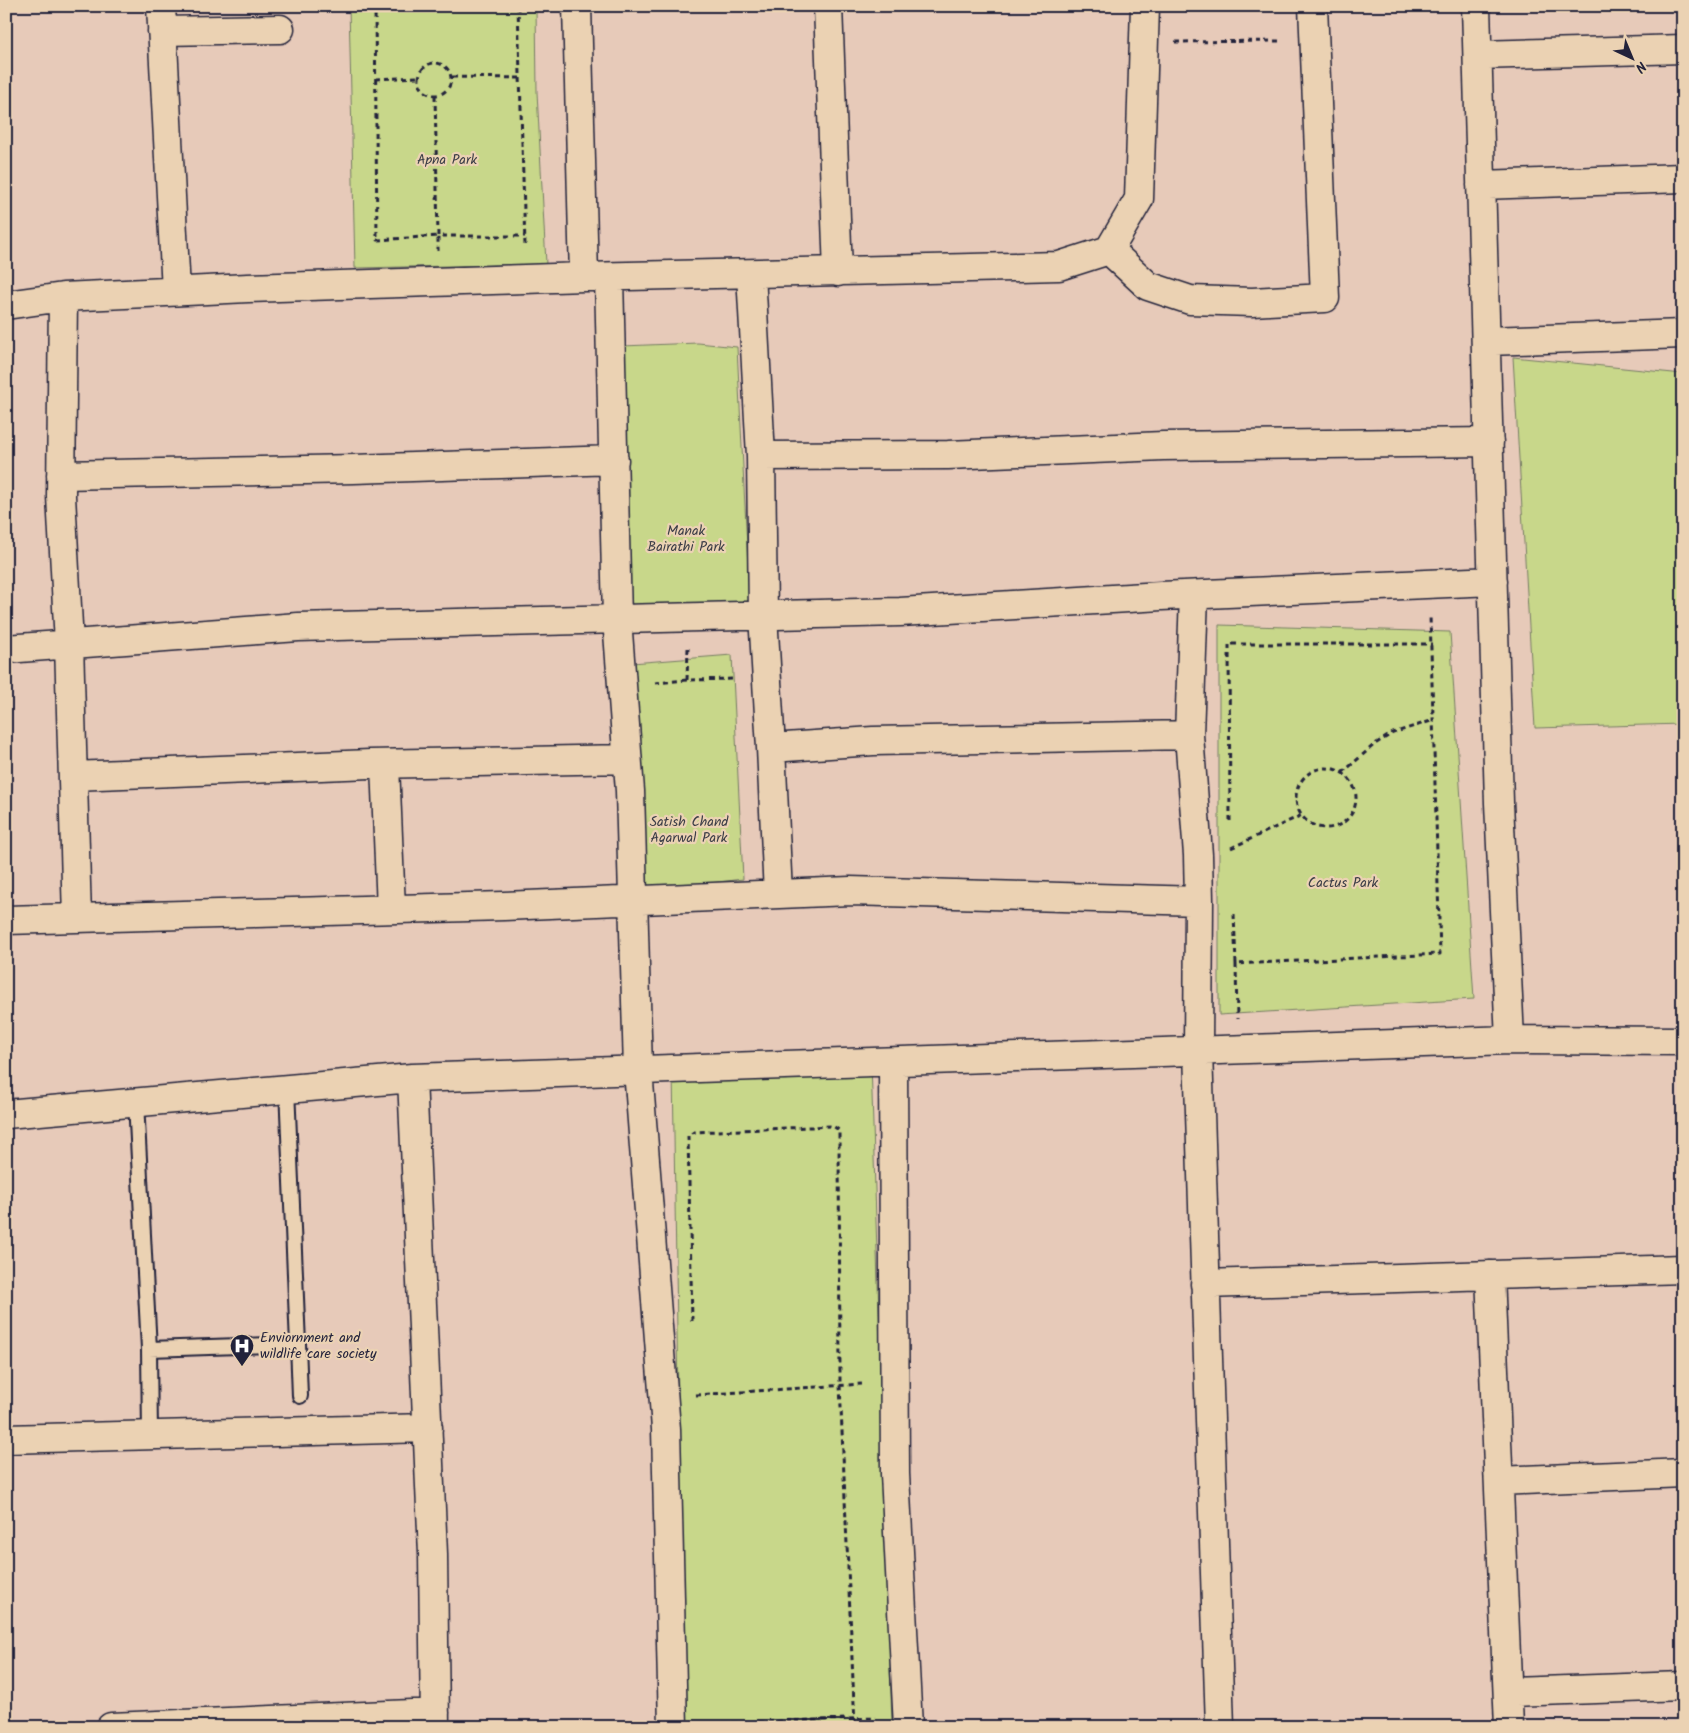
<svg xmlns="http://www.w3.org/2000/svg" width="1689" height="1733" font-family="Kalam,sans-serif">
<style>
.green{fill:#c8d78a;stroke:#757c62}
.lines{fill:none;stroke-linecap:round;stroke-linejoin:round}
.lane-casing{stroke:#22223b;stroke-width:18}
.street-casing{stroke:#22223b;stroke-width:31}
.path{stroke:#22223b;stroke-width:3;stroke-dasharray:5 4;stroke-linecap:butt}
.lane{stroke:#ebd2b3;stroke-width:14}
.street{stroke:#ebd2b3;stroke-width:28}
.labels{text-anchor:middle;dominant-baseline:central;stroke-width:4.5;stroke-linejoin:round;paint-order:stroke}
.park-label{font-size:14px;fill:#3b3d47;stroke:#ebd2b3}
.poi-label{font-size:14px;fill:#22223b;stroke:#ebd2b3;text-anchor:start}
</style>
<rect width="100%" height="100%" fill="#e7cab9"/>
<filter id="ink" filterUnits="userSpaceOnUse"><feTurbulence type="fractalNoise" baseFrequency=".02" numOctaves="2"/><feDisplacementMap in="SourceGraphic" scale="10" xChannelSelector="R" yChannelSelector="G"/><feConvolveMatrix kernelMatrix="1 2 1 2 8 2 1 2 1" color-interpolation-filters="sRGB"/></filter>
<g filter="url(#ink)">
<path class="green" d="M349,6H536L537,92L546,264L355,268Z
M698,343L737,347L750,607L626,612L622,346Z
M1513,357L1683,374V724L1535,728Z
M1219,625L1450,632L1474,999L1219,1015Z
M732,655L743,879L641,891L632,663Z
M871,1062L892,1727H683L673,1069Z"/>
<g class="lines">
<defs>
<path id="lane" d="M136,1102L149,1349L298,1344L287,1089
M298,1344L300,1396
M149,1349L150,1435"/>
<path id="street" d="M161,6L176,291
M577,6L584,277
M828,6L838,272
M1476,6L1499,803L1510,1040
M162,31L280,29
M1478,55L1683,49
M1481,185L1683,178
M1109,250L1148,286L1190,300L1252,302L1325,298L1313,6
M751,274L761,456L763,615L771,748L778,894
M609,277L617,619L630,791L638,1070L666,1429L673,1727
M63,297L61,496L69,644L77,918
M6,305L63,297L248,288L584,277L1059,266L1109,250L1139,199L1145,6
M1487,341L1683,334
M761,456L948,455L1163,446L1489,442
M61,475L354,469L614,460
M1194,595L1189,735L1198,855L1199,901L1198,1051L1220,1727
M6,649L298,627L900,612L1161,596L1493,581
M771,748L873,741L1189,735
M385,765L391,909
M73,776L370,764L627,759
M6,920L504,906L850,891L1199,901
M893,1062L895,1474L908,1727
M412,1078L433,1554L435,1727
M6,1114L412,1078L1510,1040L1683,1041
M1490,1275L1509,1727
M1205,1284L1683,1269
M6,1439L428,1428
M1499,1481L1683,1473
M1508,1692L1683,1686
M111,1727L435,1713"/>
</defs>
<use href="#lane" class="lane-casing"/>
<use href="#street" class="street-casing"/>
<path class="path" d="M375,6L377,240L438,236V251
M518,6L525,246
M1175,42L1283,41
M419 79a16 16 0 1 1 32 0a16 16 0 1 1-32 0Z
M452,77L520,78
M376,79L418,77
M435,96L438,236H525
M688,648L687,680L736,679
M655,683L687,680
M1296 798a30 30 0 1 1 60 0a30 30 0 1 1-60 0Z
M1342,773L1375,744L1393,733L1434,720
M1230,821L1229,644H1432
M1231,848L1302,815
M1234,914L1236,964L1440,954L1430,615
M1236,964L1237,1019
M692,1321L688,1136L694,1132L833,1126L839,1130L840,1385L855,1727
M696,1395L862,1384
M705,1724L876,1718"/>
<use href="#lane" class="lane"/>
<use href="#street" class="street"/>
</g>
</g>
<defs>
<symbol id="hospital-pin" viewBox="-11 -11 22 30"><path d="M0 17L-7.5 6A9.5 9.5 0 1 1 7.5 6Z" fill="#22223b" stroke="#ebd2b3"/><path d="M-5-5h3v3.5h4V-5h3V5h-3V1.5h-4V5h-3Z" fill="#fff"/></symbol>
</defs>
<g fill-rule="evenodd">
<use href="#hospital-pin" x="228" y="1332" width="28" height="38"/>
</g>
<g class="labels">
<g class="park-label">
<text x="447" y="160">Apna Park</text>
<text x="686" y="531">Manak<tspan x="686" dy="16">Bairathi Park</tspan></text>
<text x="689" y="822">Satish Chand<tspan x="689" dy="16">Agarwal Park</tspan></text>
<text x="1343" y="883">Cactus Park</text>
</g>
<g class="poi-label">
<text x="260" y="1338">Enviornment and<tspan x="260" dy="16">wildlife care society</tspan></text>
</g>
</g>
<rect width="1689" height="1733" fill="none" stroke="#ebd2b3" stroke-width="25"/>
<rect x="12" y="12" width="1664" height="1708" fill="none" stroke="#22223b" stroke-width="2" filter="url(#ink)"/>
<g transform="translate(1632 58) rotate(136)" stroke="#ebd2b3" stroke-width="4" paint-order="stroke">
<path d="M0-4L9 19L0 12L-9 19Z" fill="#22223b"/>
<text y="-8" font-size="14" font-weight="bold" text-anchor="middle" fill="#22223b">N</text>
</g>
</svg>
